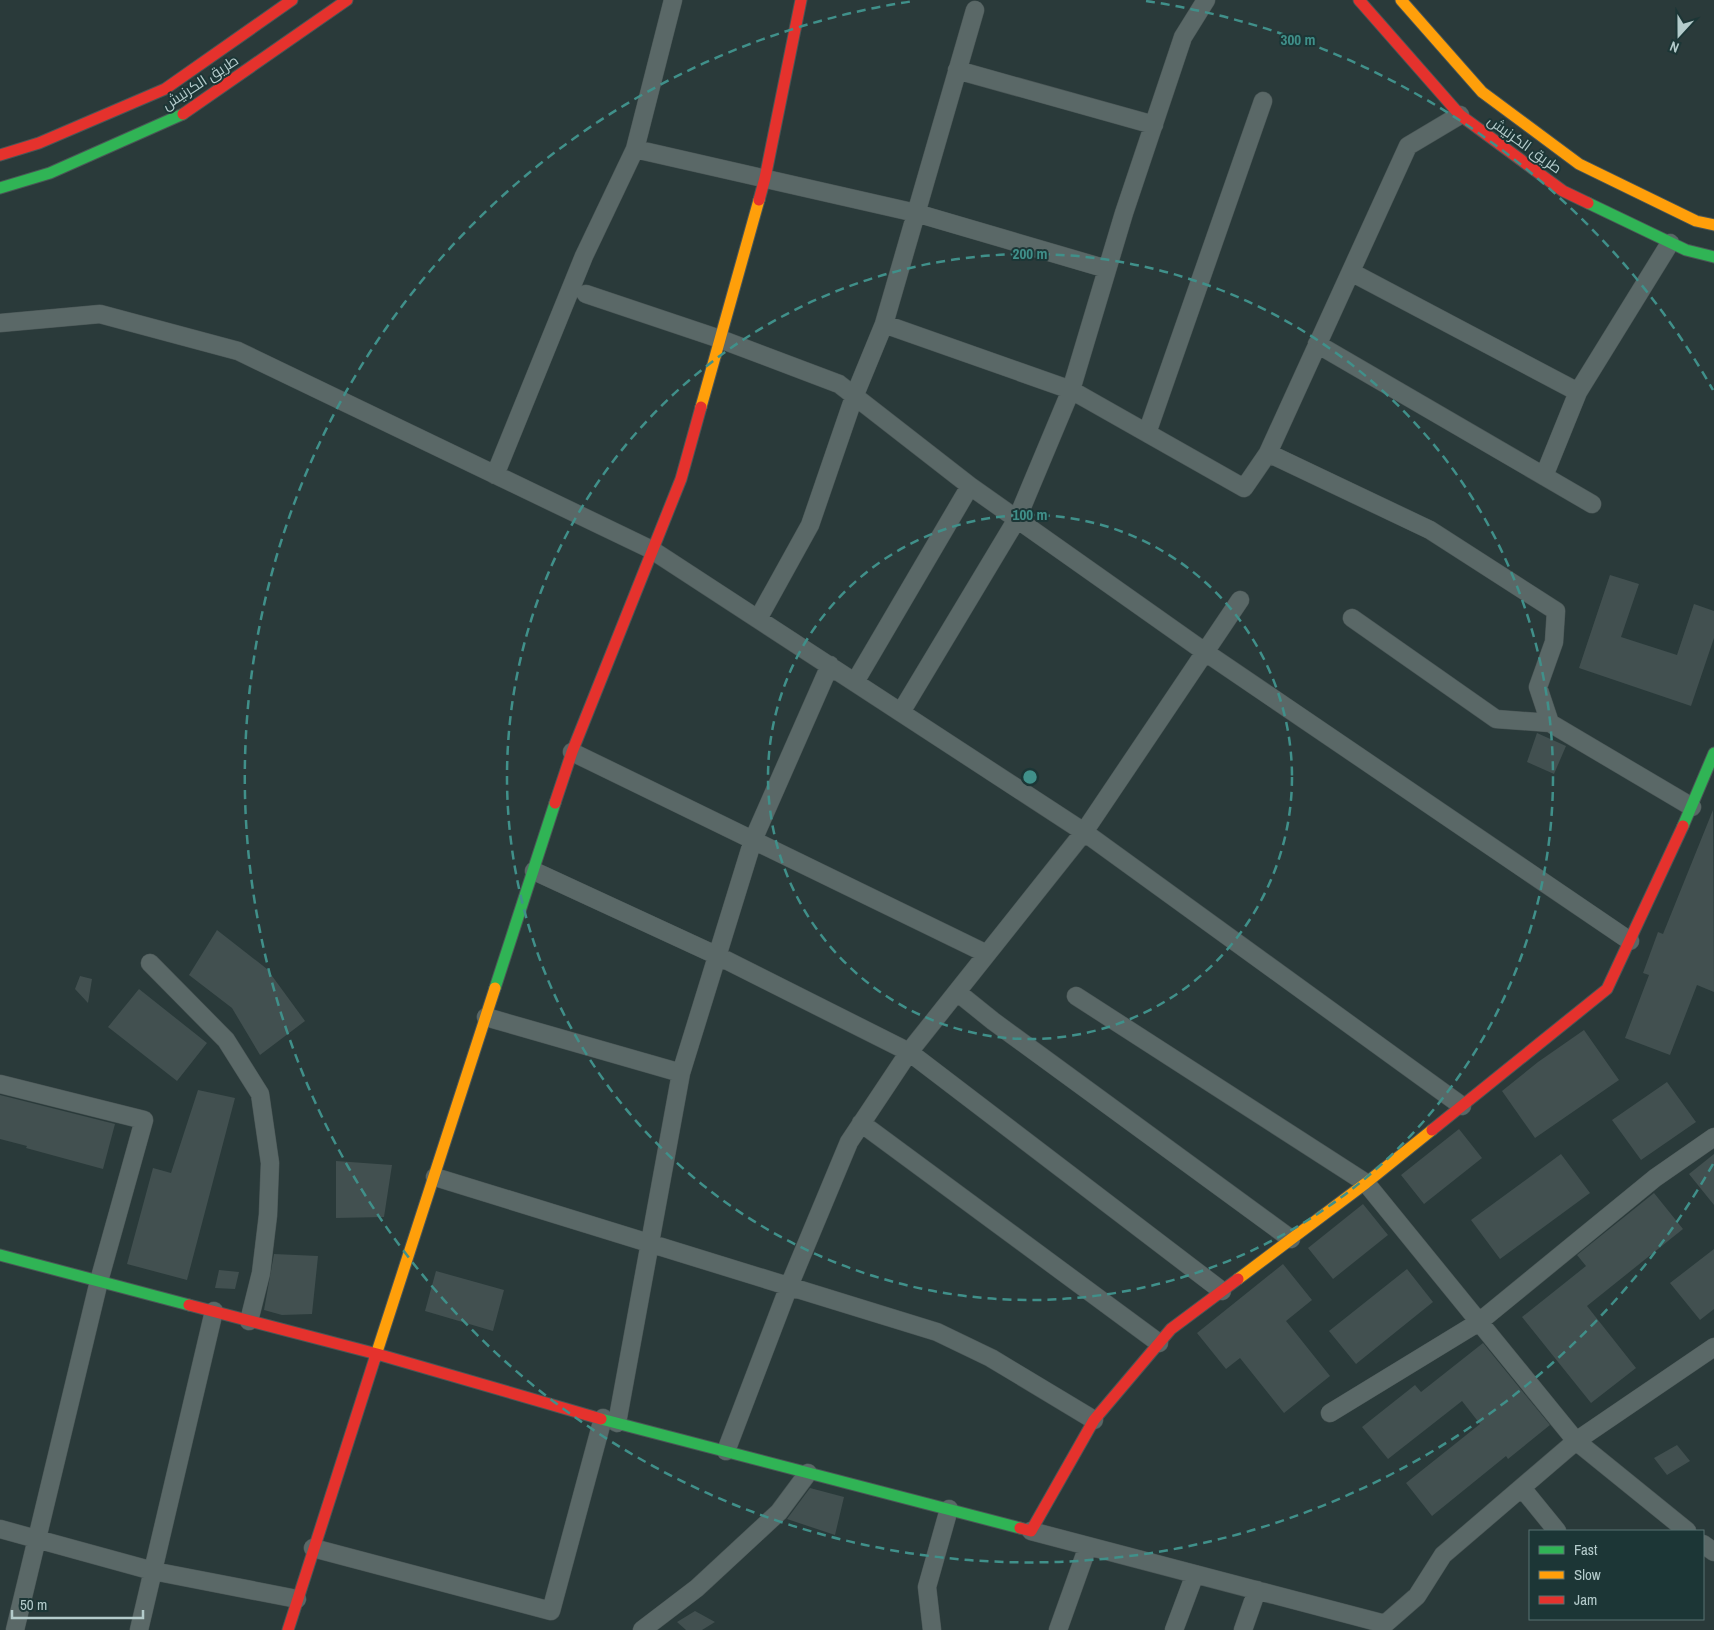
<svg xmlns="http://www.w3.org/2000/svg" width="1714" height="1630" font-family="'Archivo Narrow',Cairo,sans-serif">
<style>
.building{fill:#425050}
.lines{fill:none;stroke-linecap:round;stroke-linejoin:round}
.street-casing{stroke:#4a5656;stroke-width:19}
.fast-casing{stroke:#4a5656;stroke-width:13}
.slow-casing{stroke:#4a5656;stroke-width:13}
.jam-casing{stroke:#4a5656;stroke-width:13}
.street{stroke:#5a6867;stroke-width:18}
.fast{stroke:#30b455;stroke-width:11}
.slow{stroke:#ff9f0a;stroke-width:11}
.jam{stroke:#e5322d;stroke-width:11}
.ring{fill:none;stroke:#40908a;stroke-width:2.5;stroke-dasharray:9 6}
.labels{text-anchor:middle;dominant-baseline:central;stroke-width:4;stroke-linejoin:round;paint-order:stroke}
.street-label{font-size:15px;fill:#b4cbcb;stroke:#1c3636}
.centre{fill:#40908a;stroke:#1c3636;stroke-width:2.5}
.ring-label{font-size:15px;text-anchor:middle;font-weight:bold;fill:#40908a;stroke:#1c3636;stroke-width:4;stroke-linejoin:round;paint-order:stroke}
</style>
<rect width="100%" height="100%" fill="#2a3a3a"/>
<path class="building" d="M1610,575L1639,584L1621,637L1677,655L1694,604L1714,611V638L1691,706L1579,668Z
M1537,733L1566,746L1554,774L1527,762Z
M1713,810L1714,992L1697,985L1670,1055L1625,1038L1649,975L1643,973L1658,932L1663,934Z
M217,930L267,969L305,1021L260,1055L232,1008L189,975Z
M80,976L92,979L88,1003L75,989Z
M139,989L207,1043L177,1081L108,1027Z
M1584,1030L1619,1080L1535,1138L1502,1091L1538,1062Z
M1667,1082L1696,1122L1641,1160L1612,1120Z
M198,1090L235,1098L187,1280L127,1264L153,1168L171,1173Z
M0,1095L115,1124L103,1169L26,1148L27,1146L0,1139Z
M1459,1129L1482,1158L1424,1204L1401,1175Z
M1561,1154L1590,1193L1500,1259L1471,1220Z
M1714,1154V1205L1689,1174Z
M336,1161L392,1165L384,1217L336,1218Z
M1654,1193L1683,1229L1587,1306L1636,1368L1591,1403L1522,1317L1586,1266L1577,1255Z
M1363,1204L1388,1235L1333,1279L1308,1248Z
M1714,1249V1309L1700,1320L1670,1283Z
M274,1254L318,1256L312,1314L282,1315L264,1310Z
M1283,1264L1312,1300L1286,1321L1330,1376L1284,1413L1240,1358L1226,1369L1197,1333Z
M1407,1269L1433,1302L1356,1364L1329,1331Z
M219,1270L239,1272L235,1289L215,1288Z
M436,1271L504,1290L493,1331L425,1311Z
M1483,1343L1550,1425L1508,1459L1506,1456L1432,1516L1406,1483L1480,1424L1462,1401L1388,1459L1362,1427L1415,1385L1421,1392Z
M1677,1445L1690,1461L1667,1475L1654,1458Z
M810,1488L844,1497L835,1535L787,1519Z
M695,1611L715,1622L702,1630H686L677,1622Z"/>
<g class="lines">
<defs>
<path id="street" d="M957,70L1154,125
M635,149L916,213L1107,269
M1351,272L1578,392
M586,294L720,339L839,384L970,486L1205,652L1630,941
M0,323L100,314L238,351L652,550L1084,832L1462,1106
M884,324L1071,390L1244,488L1268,453L1408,146L1460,115
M1317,344L1592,504
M1147,433L1263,101
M1268,453L1430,530L1556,611L1554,642L1538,687L1550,723
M495,475L584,256L635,149L673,0
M1544,476L1578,392L1670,243
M1352,618L1496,719L1550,723L1692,807
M758,619L810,525L854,397L884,324L975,10
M855,682L970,486
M901,712L1017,519L1071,390L1124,213L1183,37L1206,0
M572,752L987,954
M534,871L718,956L909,1052L1222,1291
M150,963L226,1040L260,1094L270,1163L268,1215L261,1273L249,1321
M957,992L993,1021L1291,1239
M486,1017L681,1073
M0,1084L144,1120L99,1281L15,1630
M861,1123L1159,1343
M435,1177L937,1332L991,1358L1094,1420
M1330,1413L1479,1322L1655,1178L1714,1137
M617,1423L681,1073L753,840L830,665
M726,1451L789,1286L849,1142L909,1052L1084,832L1240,600
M1522,1488L1557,1531
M0,1529L153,1571L297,1599
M1031,1531L1385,1624L1417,1596L1443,1555L1576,1441L1366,1183L1076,996
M1687,1531L1576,1441L1714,1347
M1703,1544L1714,1552
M313,1548L551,1611L603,1418
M139,1630L214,1311
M642,1630L697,1588L779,1512L808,1473
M932,1630L927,1587L949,1509
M1058,1630L1088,1546
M1174,1630L1195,1574
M1243,1630L1257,1590"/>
<path id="fast" d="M0,188L50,173L183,114
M1588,203L1686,250L1714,257
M1683,826L1714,753
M495,988L555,803
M0,1255L189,1305
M601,1419L1020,1528"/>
<path id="slow" d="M1401,0L1482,92L1579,164L1696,221L1714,225
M701,407L759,200
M1238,1279L1366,1183L1432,1130
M375,1358L495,988"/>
<path id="jam" d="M1359,0L1460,115L1563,191L1588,203
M183,114L347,0
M0,155L39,143L165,89L292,0
M759,200L765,178L801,0
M555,803L572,752L681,479L701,407
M1432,1130L1607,989L1683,826
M189,1305L377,1354L601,1419
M1020,1528L1031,1531L1094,1420L1171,1329L1238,1279
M288,1630L375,1358"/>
</defs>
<use href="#street" class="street-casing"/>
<use href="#fast" class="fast-casing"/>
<use href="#slow" class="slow-casing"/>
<use href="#jam" class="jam-casing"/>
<use href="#street" class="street"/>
<use href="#fast" class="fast"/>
<use href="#slow" class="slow"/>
<use href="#jam" class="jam"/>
</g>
<g class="ring">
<circle cx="1030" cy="777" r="262"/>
<circle cx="1030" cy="777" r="523"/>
<path d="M1713 1164A785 785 0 1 1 914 1M1146 1A785 785 0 0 1 1713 390"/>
</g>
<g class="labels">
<g class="street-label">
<text transform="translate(200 82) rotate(-33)">طريق الكرنيش</text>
<text transform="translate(1525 144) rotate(36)">طريق الكرنيش</text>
</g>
</g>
<circle cx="1030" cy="777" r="8" class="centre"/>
<g class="ring-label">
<text x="1298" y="45">300 m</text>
<text x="1030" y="259">200 m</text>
<text x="1030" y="520">100 m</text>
</g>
<rect x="1529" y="1530" width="175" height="90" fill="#1c3636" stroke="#597272"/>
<rect x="1539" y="1546" width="25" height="8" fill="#30b455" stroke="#597272"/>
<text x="1574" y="1555" font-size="15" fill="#b4cbcb">Fast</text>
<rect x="1539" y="1571" width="25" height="8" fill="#ff9f0a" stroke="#597272"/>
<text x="1574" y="1580" font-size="15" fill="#b4cbcb">Slow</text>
<rect x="1539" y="1596" width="25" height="8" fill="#e5322d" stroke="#597272"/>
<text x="1574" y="1605" font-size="15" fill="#b4cbcb">Jam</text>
<g transform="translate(1679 35) rotate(201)" stroke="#1c3636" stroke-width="4" paint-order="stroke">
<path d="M0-4L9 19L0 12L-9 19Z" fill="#b4cbcb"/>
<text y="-8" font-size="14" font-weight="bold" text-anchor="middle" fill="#b4cbcb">N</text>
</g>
<path d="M12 1610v8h131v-8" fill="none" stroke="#b4cbcb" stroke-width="2.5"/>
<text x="20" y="1610" font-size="15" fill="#b4cbcb" stroke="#1c3636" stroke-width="4" paint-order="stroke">50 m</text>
</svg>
